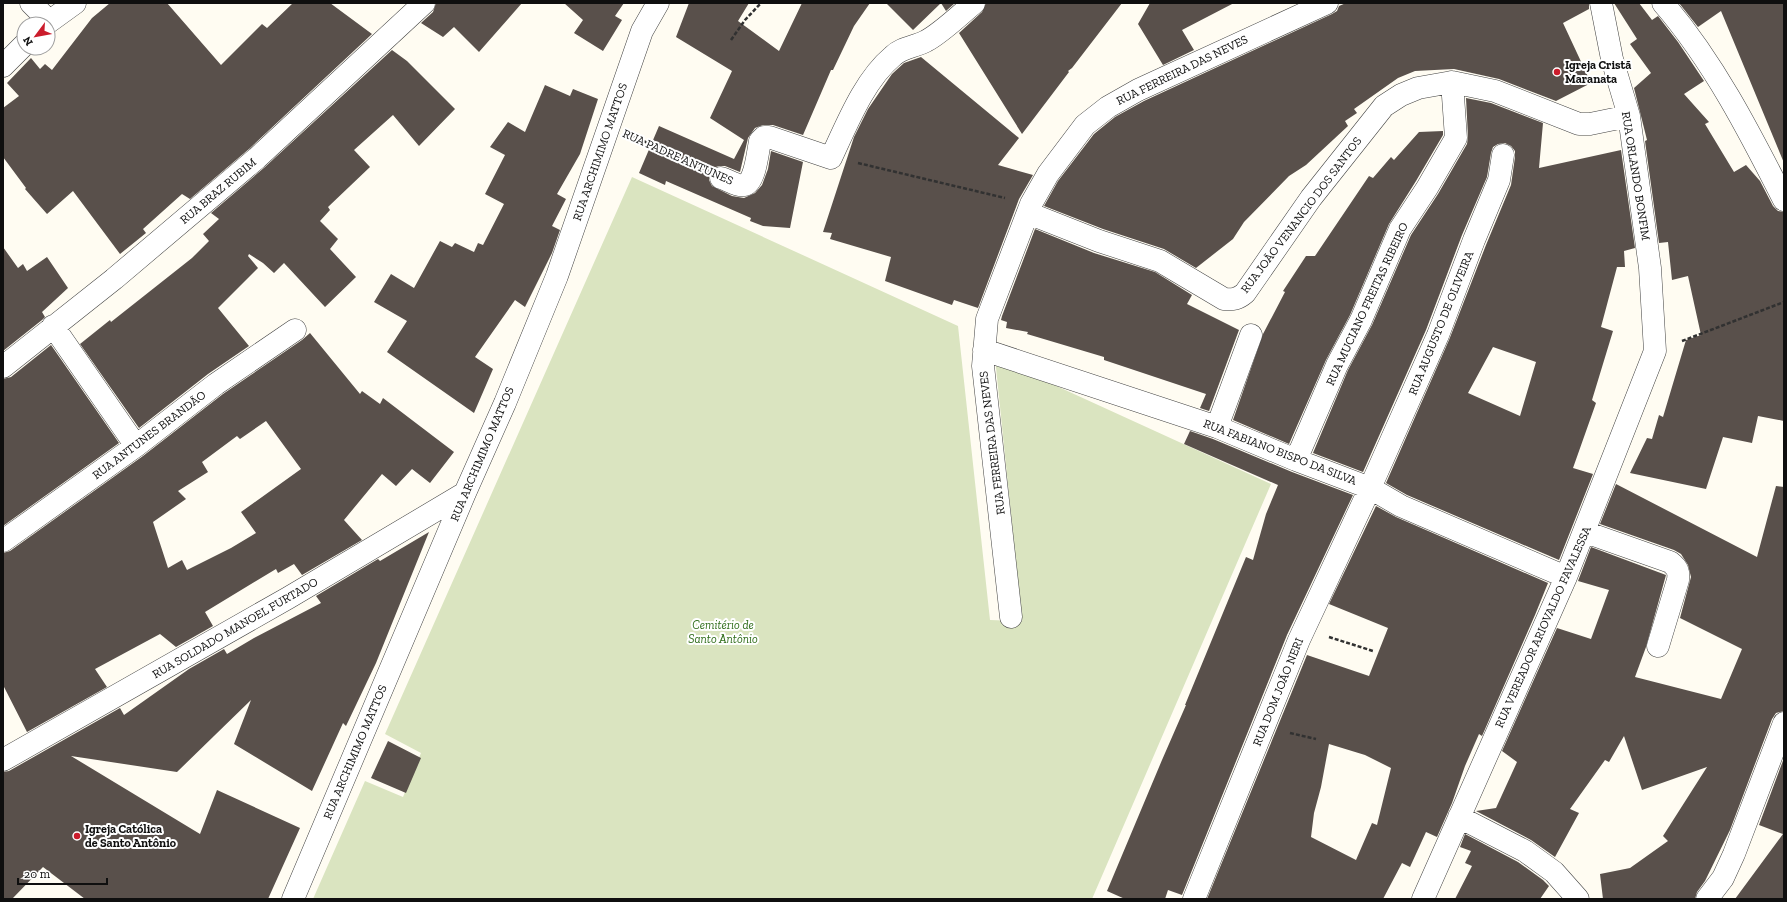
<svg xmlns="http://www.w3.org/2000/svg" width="1787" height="902" font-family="'Zilla Slab',serif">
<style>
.cemetery{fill:#dae4c0}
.building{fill:#59504b;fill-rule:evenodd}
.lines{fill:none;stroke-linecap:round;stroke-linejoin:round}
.minor-casing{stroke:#424242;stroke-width:23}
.path{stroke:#313131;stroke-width:2.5;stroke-dasharray:4 2;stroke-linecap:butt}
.minor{stroke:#fff;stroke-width:22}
.poi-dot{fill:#cb1c2c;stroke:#fff;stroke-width:1.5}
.labels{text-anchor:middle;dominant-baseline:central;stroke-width:4;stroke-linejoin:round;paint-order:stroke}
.poi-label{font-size:12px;font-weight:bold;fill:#0f0f0f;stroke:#fff;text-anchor:start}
.street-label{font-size:12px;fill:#0f0f0f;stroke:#fff}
.park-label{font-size:12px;font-style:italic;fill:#2f6d1a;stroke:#fff}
</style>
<rect width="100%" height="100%" fill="#fffcf2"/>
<path class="cemetery" d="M632,177L958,326L990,620L1022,621L995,358L1271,484L1092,899H313L365,781L403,797L421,753L385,734Z"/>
<path class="building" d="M110,3H167L221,65L262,24L267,28L293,3H330L372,34L249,149L190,199L182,194L143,229L146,233L120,254L73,191L47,214L25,189L26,188L3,157V108L19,96L7,83L31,58L40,69L45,64L52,70L92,18Z
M436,3H522L479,52L454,27L443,37L421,23L433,12Z
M564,3H624L615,16L622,20L603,51L574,33L583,20Z
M689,3H749L738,21L779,51L802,3H870L854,26L833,70H831L803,135L773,125H763L755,128L748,138L740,172L725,166H719L713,168L709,174V180L712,186L732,196L744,198L755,193L762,185L768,169L771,151L803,162L790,228L763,226L750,221L751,218L666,181L665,185L639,173L659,126L734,159L744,140L710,118L732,71L676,37Z
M886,3H955L946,11L941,3L913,30Z
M986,3H1122L1072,68L1068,71L1069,72L1022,134L959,33L982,12Z
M1150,3H1234L1182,30L1194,50L1163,65L1138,24Z
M1346,3H1589V9L1563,23L1591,83L1556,101L1499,79L1454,69L1415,71L1398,78L1354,109L1357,113L1345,121L1348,126L1306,165L1289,176L1244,222L1233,239L1196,268L1164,249L1103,229L1044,206L1058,181L1094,134L1115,117L1144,101L1332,14L1337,11L1339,6Z
M1614,3H1639L1652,20L1658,16L1678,42L1704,81L1684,94L1709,122L1705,124L1734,172L1746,165L1760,181L1773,206L1778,211L1784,212V421L1758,416L1752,443L1723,437L1706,489L1630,473L1647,438L1652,439L1659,415L1663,417L1686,340L1701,335L1688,276L1672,280L1668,242L1659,243L1645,141L1647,140L1634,88L1651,73L1630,44L1637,39Z
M1679,3H1784V163L1721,11L1698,27Z
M392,50L407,61L455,109L419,146L393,115L354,150L370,167L328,207L330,210L320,221L338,239L330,249L356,277L325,307L284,263L274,273L263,263L249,254L248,256L258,268L218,308L249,346L208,374L139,428L80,344L110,320L111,322L192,258L209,241L203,234L219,219L211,213L265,167Z
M921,57L1019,138L998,165L1033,175L1019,199L978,308L954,300L952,305L885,281L891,257L830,239L832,233L823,232L854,137L868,109L892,74L904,63Z
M545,85L570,96L573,89L598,99L580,154L557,194L566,199L552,226L560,230L552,253L525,307L515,300L475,357L493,369L474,413L387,352L407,321L374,302L391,274L414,288L440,241L452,247L455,243L474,252L478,243L483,245L504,204L485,194L505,155L490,147L508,122L525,132Z
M1466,98L1491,103L1543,123L1539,168L1621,150L1635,248L1624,251L1625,267H1617L1601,327L1613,331L1592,400L1596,403L1573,468L1593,474L1559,560L1407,495L1386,483L1449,340L1486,245L1511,185L1515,157V151L1511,146L1505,143L1498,144L1493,147L1491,153L1487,177L1462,235L1426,330L1363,472L1313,453L1348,370L1372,325L1411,235L1438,194L1467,144L1468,137ZM1493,347L1536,362L1520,416L1468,393Z
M1443,131V135L1416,181L1389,224L1350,315L1326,360L1289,444L1233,420L1263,334L1285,292L1283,291L1306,256H1315L1369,176L1373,178L1391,157L1394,160L1419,132Z
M1035,229L1094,253L1155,272L1192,295L1187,304L1239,330L1209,411L1200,408L1206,394L1104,360V357L1027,334L1028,332L1006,328L1007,322L1001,320L1002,316Z
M3,247L18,268L23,264L27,271L47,257L68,288L42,312L45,317L42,320L3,351Z
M310,333L360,394L362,391L380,404L383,398L454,452L430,483L412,469L396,486L382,474L344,520L362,540L302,575L294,564L278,573L276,569L205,612L213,626L176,647L160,634L95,669L107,687L27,732L3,685V553L10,551L143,456L223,394L302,340ZM266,421L301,469L241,512L256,533L231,548L187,570L182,560L168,568L153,522L186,499L178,491L208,472L202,462L237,436L240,439Z
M51,345L119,443L3,526V379L11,377Z
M1190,431L1213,439L1292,472L1353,495L1287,635L1182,895L1168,890L1165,899H1125L1107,891L1162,760L1186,705H1185L1246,557L1253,560L1266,514L1278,485L1184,444Z
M1616,484L1757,557L1776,486L1784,487V711L1776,713L1772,719L1730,830L1705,881L1697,892L1695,899H1603L1600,874L1630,868L1668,841L1663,836L1707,767L1642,790L1624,736L1609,762L1605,760L1570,809L1579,813L1555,857L1531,840L1476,811L1496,808L1517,762L1502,751L1557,628L1591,639L1609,590L1578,581L1591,547L1666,575L1646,647L1635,677L1721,699L1742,649L1680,618L1691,577L1688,565L1681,554L1674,550L1600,524Z
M1376,506L1396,517L1548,583L1535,615L1482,736L1479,734L1465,766L1452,803L1437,837L1426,832L1410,867L1402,863L1383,899H1207L1307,655L1369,676L1388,628L1329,604ZM1329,744L1365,755L1391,768L1377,825L1372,823L1356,860L1311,837L1314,813L1321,787Z
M429,532L376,663L346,726L343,723L312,791L234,744L251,700L177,772L71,756L200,834L217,790L300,828L268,899H85L43,867L12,899H3V772L9,771L120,708L124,715L189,669L224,649L227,654L254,638L321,603L316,596L378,559L380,561Z
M388,741L421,758L406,793L371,778Z
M1784,758V899H1735L1783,834L1759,825Z
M1465,834L1518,862L1543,880L1549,886L1540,899H1455L1472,866L1465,863L1471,851L1460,847Z"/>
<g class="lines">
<defs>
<path id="minor" d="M31,3L49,21
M1663,3C1713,61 1749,131 1784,200
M46,24L75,3
M3,66L24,45
M721,178C728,180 738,187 745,185C755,182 758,151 760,141L764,137H769L831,158C847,124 864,80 893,56C902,47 915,47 926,41C940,34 961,14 974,3
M1028,213L1099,241L1160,261L1224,299C1233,300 1238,299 1245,293L1311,198L1384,106L1401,95L1418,88L1452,82L1495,91L1579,124H1590L1629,116
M53,326L136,446
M984,350L1217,427L1296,460L1370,488L1401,506L1566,577
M3,367L114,279L257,158L424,3
M1217,427L1251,335
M1296,460L1337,365L1361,320L1400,229L1427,188L1456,138L1452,82
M1585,532L1670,562C1678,568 1679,572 1678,580L1658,646
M3,541L136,446L216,384L295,330
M1011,617L983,366L987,319L1031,204L1048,174L1085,125L1108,107L1138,90L1327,3
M3,760L288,598L465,493
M1459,817L1525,851L1554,872L1578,899
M293,899L465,493L505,403L557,276L642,31L658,3
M1194,899L1299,640L1370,488L1438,335L1474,240L1499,180L1503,155
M1423,899L1566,577L1655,351L1650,268L1629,116L1612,59L1601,3
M1707,899L1723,878L1734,854L1784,723"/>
</defs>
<use href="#minor" class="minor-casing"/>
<path class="path" d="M731,40L745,20L761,3
M633,136L697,167
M858,163L1005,198
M1682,341L1784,302
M1329,637L1373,651
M1290,733L1316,739"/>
<use href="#minor" class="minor"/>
</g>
<g class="poi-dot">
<circle cx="1557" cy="72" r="4"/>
<circle cx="77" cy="836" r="4"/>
</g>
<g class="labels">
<g class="poi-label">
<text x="1565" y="65">Igreja Cristã<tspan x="1565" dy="14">Maranata</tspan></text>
<text x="85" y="829">Igreja Católica<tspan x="85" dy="14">de Santo Antônio</tspan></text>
</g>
<g class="street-label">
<text transform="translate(1182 70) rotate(-26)">RUA FERREIRA DAS NEVES</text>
<text transform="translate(600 152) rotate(-71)">RUA ARCHIMIMO MATTOS</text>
<text transform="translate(678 157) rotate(24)">RUA PADRE ANTUNES</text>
<text transform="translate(1636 176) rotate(81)">RUA ORLANDO BONFIM</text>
<text transform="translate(218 191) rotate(-40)">RUA BRAZ RUBIM</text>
<text transform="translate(1301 215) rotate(-53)">RUA JOÃO VENANCIO DOS SANTOS</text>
<text transform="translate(1367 304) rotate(-65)">RUA MUCIANO FREITAS RIBEIRO</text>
<text transform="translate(1441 323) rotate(-68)">RUA AUGUSTO DE OLIVEIRA</text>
<text transform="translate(149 435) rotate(-37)">RUA ANTUNES BRANDÃO</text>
<text transform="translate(992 443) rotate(-97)">RUA FERREIRA DAS NEVES</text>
<text transform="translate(1280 452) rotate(21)">RUA FABIANO BISPO DA SILVA</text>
<text transform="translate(482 454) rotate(-67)">RUA ARCHIMIMO MATTOS</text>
<text transform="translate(1543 627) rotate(-66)">RUA VEREADOR ARIOVALDO FAVALESSA</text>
<text transform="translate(235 628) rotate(-30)">RUA SOLDADO MANOEL FURTADO</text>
<text transform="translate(1278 692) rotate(-68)">RUA DOM JOÃO NERI</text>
<text transform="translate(355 752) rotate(-67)">RUA ARCHIMIMO MATTOS</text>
</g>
<g class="park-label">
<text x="723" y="625">Cemitério de<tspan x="723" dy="14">Santo Antônio</tspan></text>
</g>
</g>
<rect width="1787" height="902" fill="none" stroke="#0f0f0f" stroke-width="8"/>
<g transform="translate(36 36) rotate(238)"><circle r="19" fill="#ffffff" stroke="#9f9f9f"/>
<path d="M0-3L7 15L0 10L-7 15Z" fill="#cb1c2c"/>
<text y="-6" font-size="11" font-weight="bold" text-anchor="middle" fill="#0f0f0f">N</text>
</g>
<path d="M18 878v6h89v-6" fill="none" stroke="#0f0f0f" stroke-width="2"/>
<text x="24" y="878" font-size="12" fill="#0f0f0f" stroke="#ffffff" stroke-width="3" paint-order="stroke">20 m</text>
</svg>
